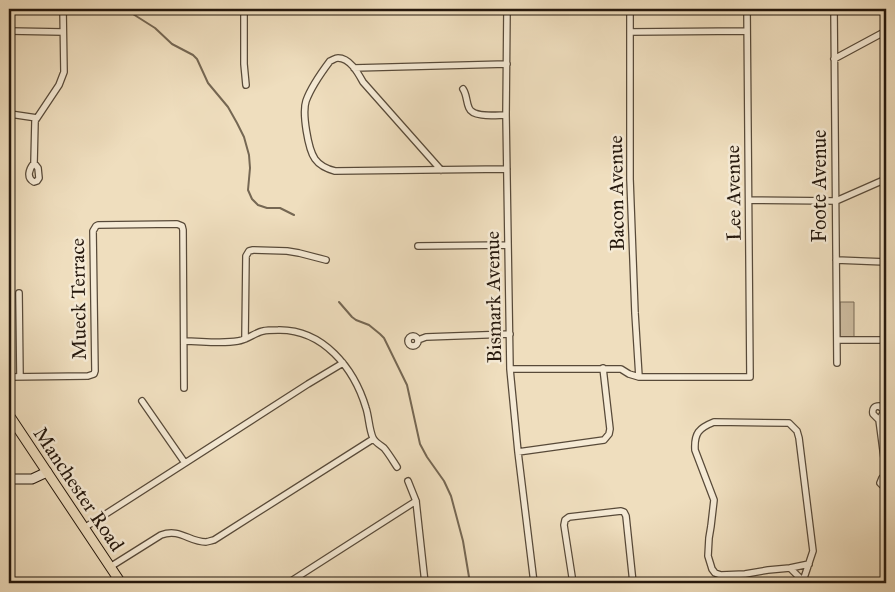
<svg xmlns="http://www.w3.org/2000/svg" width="895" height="592" font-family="'IM FELL Great Primer',serif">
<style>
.green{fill:#cdbca0;stroke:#796a56}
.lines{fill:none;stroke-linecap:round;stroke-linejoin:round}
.stream{stroke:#756753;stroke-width:2}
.street-casing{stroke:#584a39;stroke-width:8}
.secondary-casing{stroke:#25180d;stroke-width:11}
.primary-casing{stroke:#25180d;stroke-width:11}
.street{stroke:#f5ead5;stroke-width:5.5}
.secondary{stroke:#f5ead5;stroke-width:9}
.primary{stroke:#efdebe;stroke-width:9}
.labels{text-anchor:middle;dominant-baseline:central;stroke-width:5;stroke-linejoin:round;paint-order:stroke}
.street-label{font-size:20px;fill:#25180d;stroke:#f5ead5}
</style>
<rect width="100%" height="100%" fill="#efdebe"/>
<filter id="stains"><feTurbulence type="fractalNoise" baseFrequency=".004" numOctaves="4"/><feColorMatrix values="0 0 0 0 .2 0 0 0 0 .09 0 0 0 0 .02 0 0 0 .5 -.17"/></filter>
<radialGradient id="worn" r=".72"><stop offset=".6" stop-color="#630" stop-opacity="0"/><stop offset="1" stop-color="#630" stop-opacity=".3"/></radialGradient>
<path class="green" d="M840,302H854V337H840Z"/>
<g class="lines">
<path class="stream" d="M125,9L155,28L172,44L193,55L197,59L208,83L228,107L237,123L244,137L249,155L250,168L248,190L252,199L258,205L267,208H280L294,215
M339,302L352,317L356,320L369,325L380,334L384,338L407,385L420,444L427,457L444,481L451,496L463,541L470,583"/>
<defs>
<path id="street" d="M244,9V64L246,85
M507,9L506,115L510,369L518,452L534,583
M630,9V179L635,313L639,377
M834,9L837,363
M9,31L63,32
M630,32L747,31
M834,59L886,31
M354,68L507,64
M463,89C467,95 466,101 469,108C473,118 496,115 506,115
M10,114L37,118
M34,163C29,169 26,178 34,182L37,181L39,178L38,168L34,163L35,121L59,85L64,72L63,9
M441,170L363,82C358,73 350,58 338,58C335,58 333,60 330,61C321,73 311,87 306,101C302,113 308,149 315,159C320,166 327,169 335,171L507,169
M750,200L836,201L886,179
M418,246L508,245
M836,260L886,262
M19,293L20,377
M408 341a5 5 0 1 1 10 0a5 5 0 1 1-10 0Z
M245,339L246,256L249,251L253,250L287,251L299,253L326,260
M418,340L426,337L510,334
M837,340H886
M184,341C201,341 221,344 238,341C247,340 254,333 263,331C267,330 273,330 278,330C323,329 354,368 366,408C369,417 369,429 373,438C375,442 380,445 384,448C389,454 393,461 397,467
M510,369H621L629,374L639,377H750L747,9
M9,377L88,376L94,374L95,371L93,231L96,226L98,225L177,224L182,226L183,230L184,388
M142,401L185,463
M886,412L882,415L879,420L886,473
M879,420L873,414C872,409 874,406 879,406L886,412
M714,422L789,423L797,431L799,438L813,551L803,581L790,568L768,570L745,574L721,575L715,573L712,569L708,556L709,538L711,526L714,500L695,450C694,433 699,428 714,422Z
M518,452L604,440L609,434L610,429L603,368
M886,474L882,478L880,483L882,485L886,486
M408,481L416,501L425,583
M84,528L308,384L343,363
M110,567L161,535C180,528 189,542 206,542C207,542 213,540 214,540L373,439
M790,568L809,564
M288,583L416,501
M573,583L564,525L565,520L569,517L621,511L624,512L626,516L633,583"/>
<path id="secondary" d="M9,479H32L47,472"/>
<path id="primary" d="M9,415L121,583"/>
</defs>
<use href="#street" class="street-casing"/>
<use href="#secondary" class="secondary-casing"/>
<use href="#primary" class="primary-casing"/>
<use href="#street" class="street"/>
<use href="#secondary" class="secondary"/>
<use href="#primary" class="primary"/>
</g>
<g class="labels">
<g class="street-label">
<text transform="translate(819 186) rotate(-90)">Foote Avenue</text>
<text transform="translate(616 193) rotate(-91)">Bacon Avenue</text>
<text transform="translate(733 193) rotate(-91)">Lee Avenue</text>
<text transform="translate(493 297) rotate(-91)">Bismark Avenue</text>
<text transform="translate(78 299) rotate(-91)">Mueck Terrace</text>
<text transform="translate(79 489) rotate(56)">Manchester Road</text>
</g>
</g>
<rect width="895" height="592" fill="none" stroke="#efdebe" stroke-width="30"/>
<rect x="10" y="10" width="875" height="572" fill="none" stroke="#25180d" stroke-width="2.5"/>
<rect x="15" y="15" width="865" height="562" fill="none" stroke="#25180d"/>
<rect width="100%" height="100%" filter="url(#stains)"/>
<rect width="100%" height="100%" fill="url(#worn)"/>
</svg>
